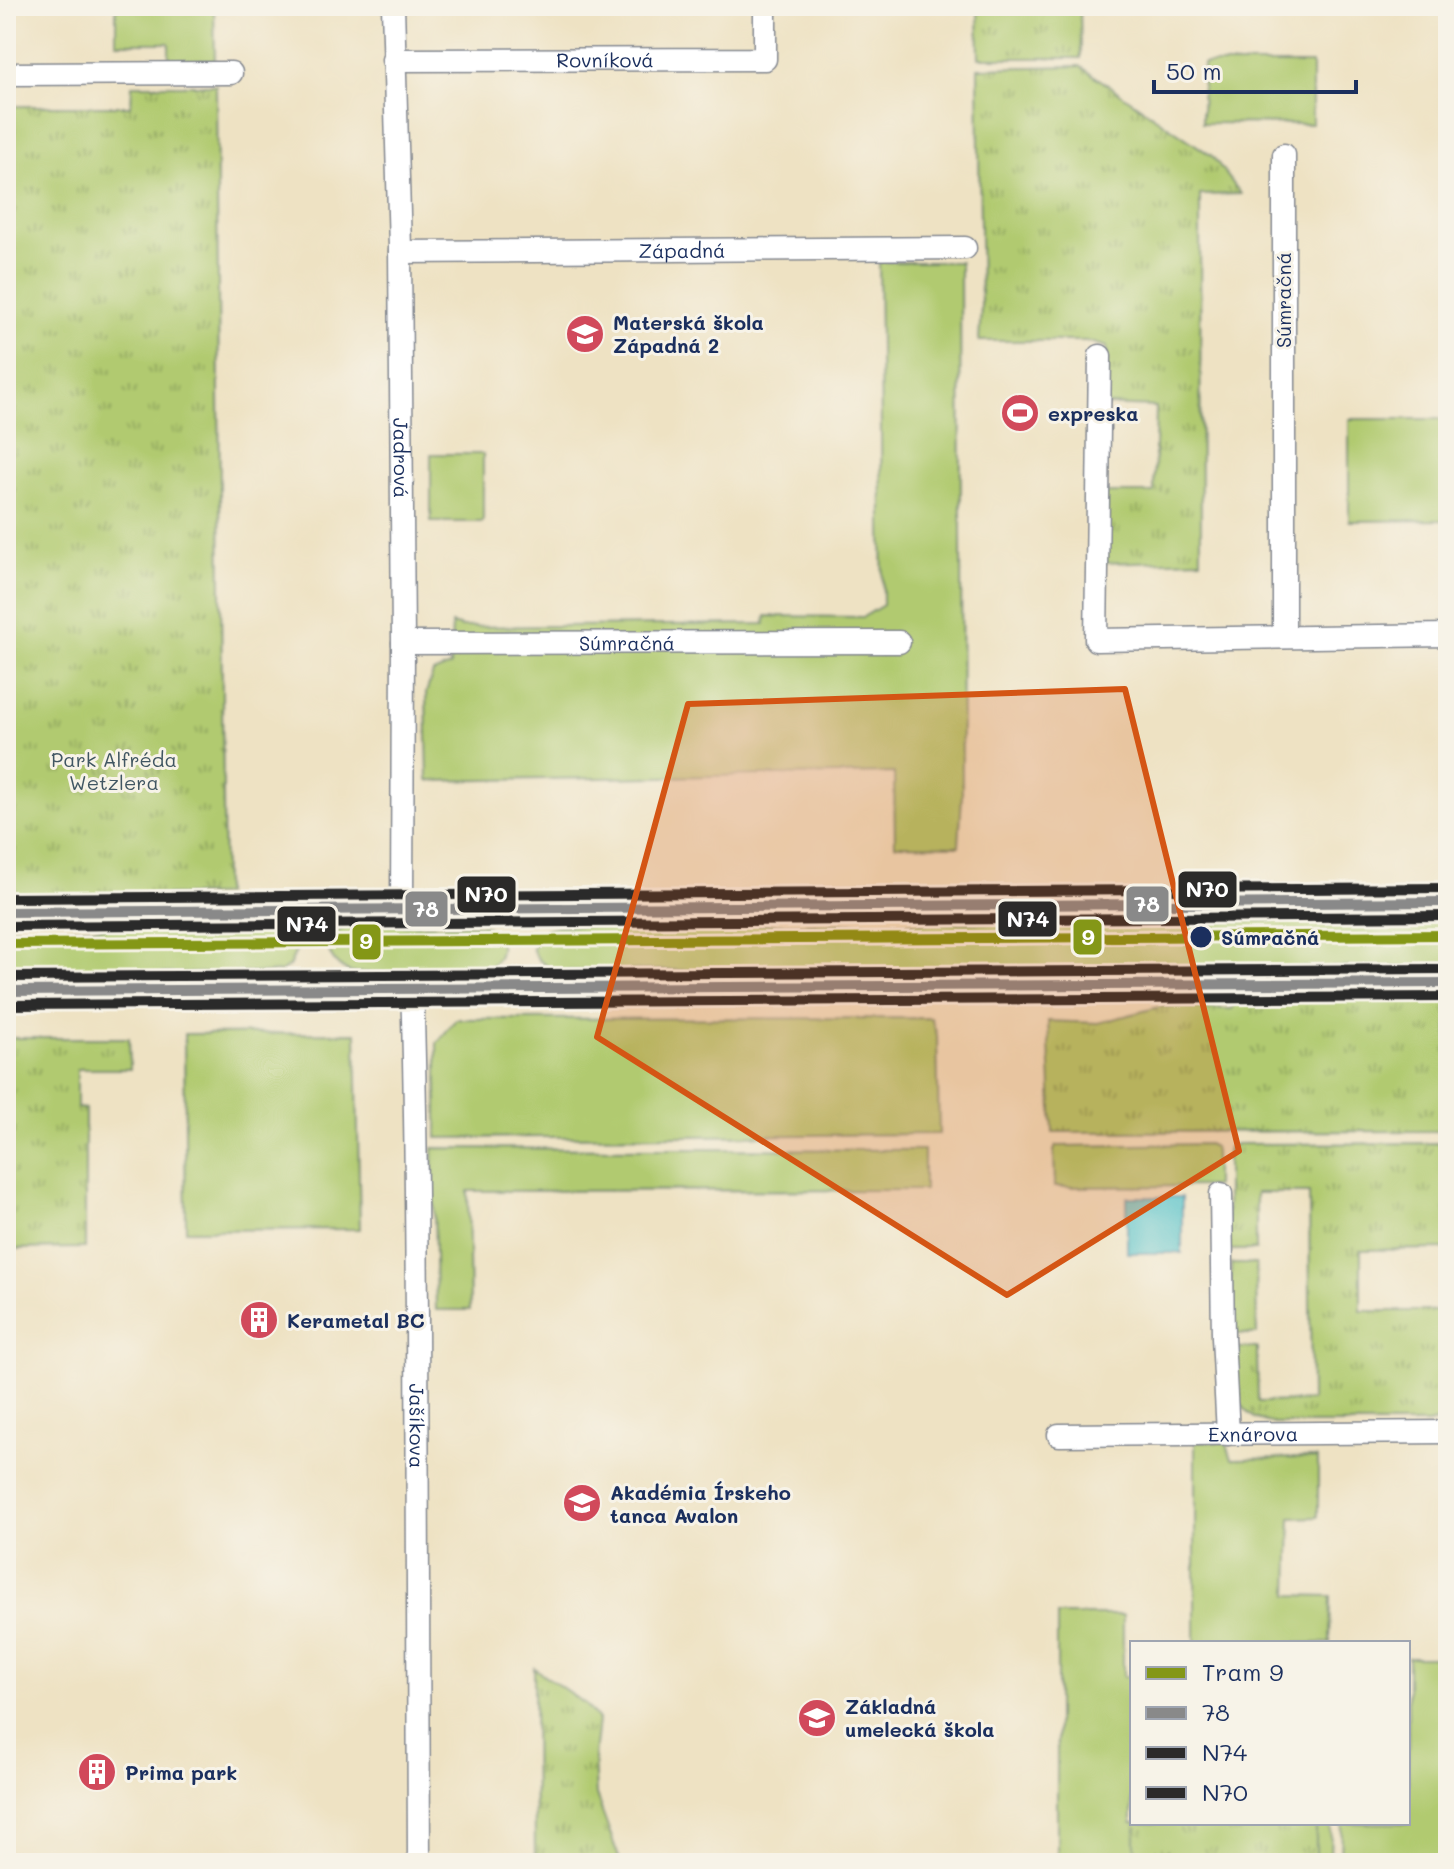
<svg xmlns="http://www.w3.org/2000/svg" width="1454" height="1869" font-family="Mali,sans-serif">
<style>
.green{fill:#b1ca70;stroke:#667c67;stroke-width:2}
.park{fill:url(#park-tufts);stroke:#667c67;stroke-width:2}
.water{fill:#53c1c7;stroke:#377892;stroke-width:2}
.lines{fill:none;stroke-linecap:round;stroke-linejoin:round}
.minor-casing{stroke:#848890;stroke-width:25}
.tertiary-casing{stroke:#848890;stroke-width:31}
.minor{stroke:#fff;stroke-width:22}
.tertiary{stroke:#fff;stroke-width:28}
.bus-1-casing{stroke:#f7f3e8;stroke-width:16}
.bus-2-casing{stroke:#f7f3e8;stroke-width:16}
.bus-3-casing{stroke:#f7f3e8;stroke-width:16}
.bus-1{stroke:#898989;stroke-width:10}
.bus-2{stroke:#2b2a29;stroke-width:10}
.bus-3{stroke:#2b2a29;stroke-width:10}
.tram-1-casing{stroke:#f7f3e8;stroke-width:16}
.tram-1{stroke:#849717;stroke-width:10}
.marked{fill:#d45514;fill-opacity:0.2;stroke:#d45514;stroke-width:6;stroke-linejoin:round}
.stop-dot{fill:#1b2f5e;stroke:#f7f3e8;stroke-width:3}
.labels{text-anchor:middle;dominant-baseline:central;stroke-width:6;stroke-linejoin:round;paint-order:stroke}
.street-label{font-size:20px;fill:#1b2f5e;stroke:#f7f3e8}
.poi-label{font-size:20px;font-weight:bold;fill:#1b2f5e;stroke:#f7f3e8;text-anchor:start}
.park-label{font-size:20px;fill:#405662;stroke:#f7f3e8}
.stop-label{font-size:20px;font-weight:bold;fill:#1b2f5e;stroke:#f7f3e8;text-anchor:start}
.line-badge{stroke:#f7f3e8;stroke-width:3}
.badge-label{font-size:22px;text-anchor:middle;font-weight:bold;fill:#fff}
</style>
<defs>
<pattern id="park-tufts" width="24" height="20" patternUnits="userSpaceOnUse" patternTransform="scale(2)"><rect width="24" height="20" fill="#b1ca70"/><path d="M3 7l-1-3M5 7V3M7 7l1-3M15 17l-1-3M17 17v-4M19 17l1-3" fill="none" stroke="#8fa45f"/></pattern>
</defs>
<rect width="100%" height="100%" fill="#f7f3e8"/>
<filter id="ink" filterUnits="userSpaceOnUse"><feTurbulence type="fractalNoise" baseFrequency=".0125" numOctaves="2"/><feDisplacementMap in="SourceGraphic" scale="16" xChannelSelector="R" yChannelSelector="G"/><feConvolveMatrix kernelMatrix="1 2 1 2 8 2 1 2 1" color-interpolation-filters="sRGB"/></filter>
<filter id="wash" filterUnits="userSpaceOnUse"><feTurbulence type="fractalNoise" baseFrequency=".006" numOctaves="4" result="noise"/><feDisplacementMap in="SourceGraphic" scale="32" xChannelSelector="R" yChannelSelector="G"/><feGaussianBlur stdDeviation="1.8" result="paint"/><feColorMatrix in="noise" values="0 0 0 0 0 0 0 0 0 0 0 0 0 0 0 0 0 1.4 0 .05"/><feComposite in="paint" operator="in"/></filter>
<g filter="url(#wash)">
<rect width="100%" height="100%" fill="#eee2c3"/>
<path class="green" d="M116,6H214L215,60L169,61V43H116Z
M1203,64H1312V124L1202,123Z
M879,262H960L962,795L959,846L895,845L894,773L428,781L426,693L433,673L450,666L452,624L462,627L765,624L766,616L863,617L883,605Z
M1349,419H1448V520L1349,521Z
M431,454H483V522H431Z
M1448,919V967L556,971C544,965 537,961 532,948L546,929L556,926Z
M355,925H483C507,938 505,959 482,972L352,973C332,967 317,942 342,929C346,927 351,926 355,925Z
M281,927L294,936L297,949L289,966L281,972L268,973L6,975V928Z
M931,1018L937,1035L939,1134L437,1138V1043L456,1019Z
M356,1033L360,1229L186,1230L184,1034Z
M1208,1144L1214,1147L1215,1152V1186L1055,1187L1054,1151L1056,1146Z
M433,1148L924,1150V1190L468,1191L470,1310H436Z
M1231,1264H1256L1257,1334H1231Z
M1195,1442H1226L1232,1459L1318,1458V1517L1291,1518L1289,1595L1331,1596L1330,1643H1195Z
M1448,1459V1863H1341L1342,1823H1408V1657H1444Z
M1057,1615H1123V1677H1132V1823H1135V1863H1057Z
M1316,1823H1331L1330,1863H1316Z"/>
<path class="park" d="M978,6H1080L1081,58H979Z
M1080,66L1212,156L1241,194L1200,195L1201,560L1102,563V493H1154L1156,407L1104,405L1107,347L1086,341H979L981,307L978,68Z
M132,85H216L224,895L6,896V106H131Z
M1448,997V1131L1053,1132L1048,1021L1098,1023L1163,1006L1232,1009L1238,998Z
M6,1038H129L130,1069H77V1108L85,1109V1248L6,1249Z
M1448,1143V1249L1361,1250V1311H1448V1419L1428,1424H1274C1268,1422 1261,1421 1255,1418C1230,1404 1232,1372 1232,1348H1257L1258,1402L1311,1401L1309,1193H1256V1250H1227V1154L1228,1148L1236,1144Z
M534,1668L584,1703L598,1720L594,1756L596,1795L621,1863H535Z
M1135,1823H1316V1863H1135Z"/>
<path class="water" d="M1127,1197H1182V1253H1127Z"/>
</g>
<g filter="url(#ink)">
<g class="lines">
<defs>
<g id="minor">
<path id="s1" d="M393,6L400,248L403,643L402,909"/>
<path id="s2" d="M393,60L765,59V6"/>
<path d="M6,74L231,73"/>
<path d="M1284,155V637"/>
<path id="s3" d="M400,252L965,248"/>
<path d="M1100,356L1096,640L1448,635"/>
<path id="s4" d="M403,643L899,642"/>
<path id="s5" d="M412,988C416,1097 416,1207 417,1316C418,1498 418,1681 419,1863"/>
<path d="M1221,1194L1223,1337L1228,1434"/>
<path id="s6" d="M1059,1435L1448,1432"/>
</g>
<path id="tertiary" d="M6,912L1448,902
M6,991L315,988L1448,983"/>
</defs>
<use href="#minor" class="minor-casing"/>
<use href="#tertiary" class="tertiary-casing"/>
<use href="#minor" class="minor"/>
<use href="#tertiary" class="tertiary"/>
<defs>
<path id="bus-1" d="M6,912L1448,902
M6,991L1448,983"/>
<path id="bus-2" d="M6,926L1448,916
M6,1005L1448,997"/>
<path id="bus-3" d="M6,898L1448,888
M6,977L1448,969"/>
</defs>
<use href="#bus-1" class="bus-1-casing"/>
<use href="#bus-2" class="bus-2-casing"/>
<use href="#bus-3" class="bus-3-casing"/>
<use href="#bus-1" class="bus-1"/>
<use href="#bus-2" class="bus-2"/>
<use href="#bus-3" class="bus-3"/>
<defs>
<path id="tram-1" d="M6,944L1448,935"/>
</defs>
<use href="#tram-1" class="tram-1-casing"/>
<use href="#tram-1" class="tram-1"/>
</g>
</g>
<path class="marked" d="M1125,689L1239,1151L1007,1295L597,1037L688,704Z"/>
<defs>
<symbol id="school-disc" viewBox="-11 -11 22 22"><circle r="9.5" fill="#d1495b" stroke="#f7f3e8"/><path d="M0-5L7-2L0 1L-7-2ZM-4 1L0 2.5L4 1V4Q0 6-4 4Z" fill="#fff"/></symbol>
<symbol id="stadium-disc" viewBox="-11 -11 22 22"><circle r="9.5" fill="#d1495b" stroke="#f7f3e8"/><path d="M0-5a6.5 5 0 1 0 0 10a6.5 5 0 1 0 0-10ZM-3.5-1.8h7v3.6h-7Z" fill="#fff"/></symbol>
<symbol id="building-disc" viewBox="-11 -11 22 22"><circle r="9.5" fill="#d1495b" stroke="#f7f3e8"/><path d="M-4-6H4V6H1V3H-1V6H-4ZM-2.5-4.3h1.7v1.8h-1.7ZM.8-4.3h1.7v1.8H.8ZM-2.5-1h1.7V.8h-1.7ZM.8-1h1.7V.8H.8Z" fill="#fff"/></symbol>
</defs>
<g fill-rule="evenodd">
<use href="#school-disc" x="563" y="312" width="44" height="44"/>
<use href="#stadium-disc" x="998" y="391" width="44" height="44"/>
<use href="#building-disc" x="237" y="1298" width="44" height="44"/>
<use href="#school-disc" x="560" y="1481" width="44" height="44"/>
<use href="#school-disc" x="795" y="1696" width="44" height="44"/>
<use href="#building-disc" x="75" y="1750" width="44" height="44"/>
</g>
<circle class="stop-dot" cx="1201" cy="937" r="12"/>
<g class="labels">
<g class="street-label">
<text stroke="none"><textPath href="#s2" startOffset="212">Rovníková</textPath></text>
<text stroke="none"><textPath href="#s3" startOffset="282">Západná</textPath></text>
<text transform="translate(1283 300) rotate(-90)">Súmračná</text>
<text stroke="none"><textPath href="#s1" startOffset="452">Jadrová</textPath></text>
<text stroke="none"><textPath href="#s4" startOffset="224">Súmračná</textPath></text>
<text stroke="none"><textPath href="#s5" startOffset="438">Jašíkova</textPath></text>
<text stroke="none"><textPath href="#s6" startOffset="194">Exnárova</textPath></text>
</g>
<g class="poi-label">
<text x="613" y="322">Materská škola<tspan x="613" dy="23">Západná 2</tspan></text>
<text x="1048" y="413">expreska</text>
<text x="287" y="1320">Kerametal BC</text>
<text x="610" y="1492">Akadémia Írskeho<tspan x="610" dy="23">tanca Avalon</tspan></text>
<text x="845" y="1706">Základná<tspan x="845" dy="23">umelecká škola</tspan></text>
<text x="125" y="1772">Prima park</text>
</g>
<g class="park-label">
<text x="114" y="759">Park Alfréda<tspan x="114" dy="23">Wetzlera</tspan></text>
</g>
<g class="stop-label">
<text x="1221" y="937">Súmračná</text>
</g>
</g>
<g class="line-badge">
<rect x="1177" y="870" width="61" height="39" rx="8" fill="#2b2a29"/>
<rect x="456" y="875" width="61" height="39" rx="8" fill="#2b2a29"/>
<rect x="1125" y="885" width="45" height="38" rx="8" fill="#898989"/>
<rect x="404" y="890" width="45" height="38" rx="8" fill="#898989"/>
<rect x="997" y="900" width="61" height="38" rx="8" fill="#2b2a29"/>
<rect x="276" y="905" width="61" height="38" rx="8" fill="#2b2a29"/>
<rect x="1072" y="918" width="31" height="38" rx="8" fill="#849717"/>
<rect x="351" y="923" width="31" height="38" rx="8" fill="#849717"/>
</g>
<g class="badge-label">
<text x="1207" y="897">N70</text>
<text x="486" y="902">N70</text>
<text x="1147" y="912">78</text>
<text x="426" y="917">78</text>
<text x="1028" y="927">N74</text>
<text x="307" y="932">N74</text>
<text x="1088" y="945">9</text>
<text x="366" y="949">9</text>
</g>
<rect width="1454" height="1869" fill="none" stroke="#f7f3e8" stroke-width="32"/>
<rect x="1130" y="1641" width="280" height="184" fill="#f7f3e8" stroke="#9fa5b1" stroke-width="2"/>
<rect x="1146" y="1667" width="40" height="12" fill="#849717" stroke="#9fa5b1" stroke-width="2"/>
<text x="1202" y="1681" font-size="24" fill="#1b2f5e">Tram 9</text>
<rect x="1146" y="1707" width="40" height="12" fill="#898989" stroke="#9fa5b1" stroke-width="2"/>
<text x="1202" y="1721" font-size="24" fill="#1b2f5e">78</text>
<rect x="1146" y="1747" width="40" height="12" fill="#2b2a29" stroke="#9fa5b1" stroke-width="2"/>
<text x="1202" y="1761" font-size="24" fill="#1b2f5e">N74</text>
<rect x="1146" y="1787" width="40" height="12" fill="#2b2a29" stroke="#9fa5b1" stroke-width="2"/>
<text x="1202" y="1801" font-size="24" fill="#1b2f5e">N70</text>
<path d="M1154 80v12h202v-12" fill="none" stroke="#1b2f5e" stroke-width="4"/>
<text x="1166" y="80" font-size="24" fill="#1b2f5e" stroke="#f7f3e8" stroke-width="6" paint-order="stroke">50 m</text>
</svg>
